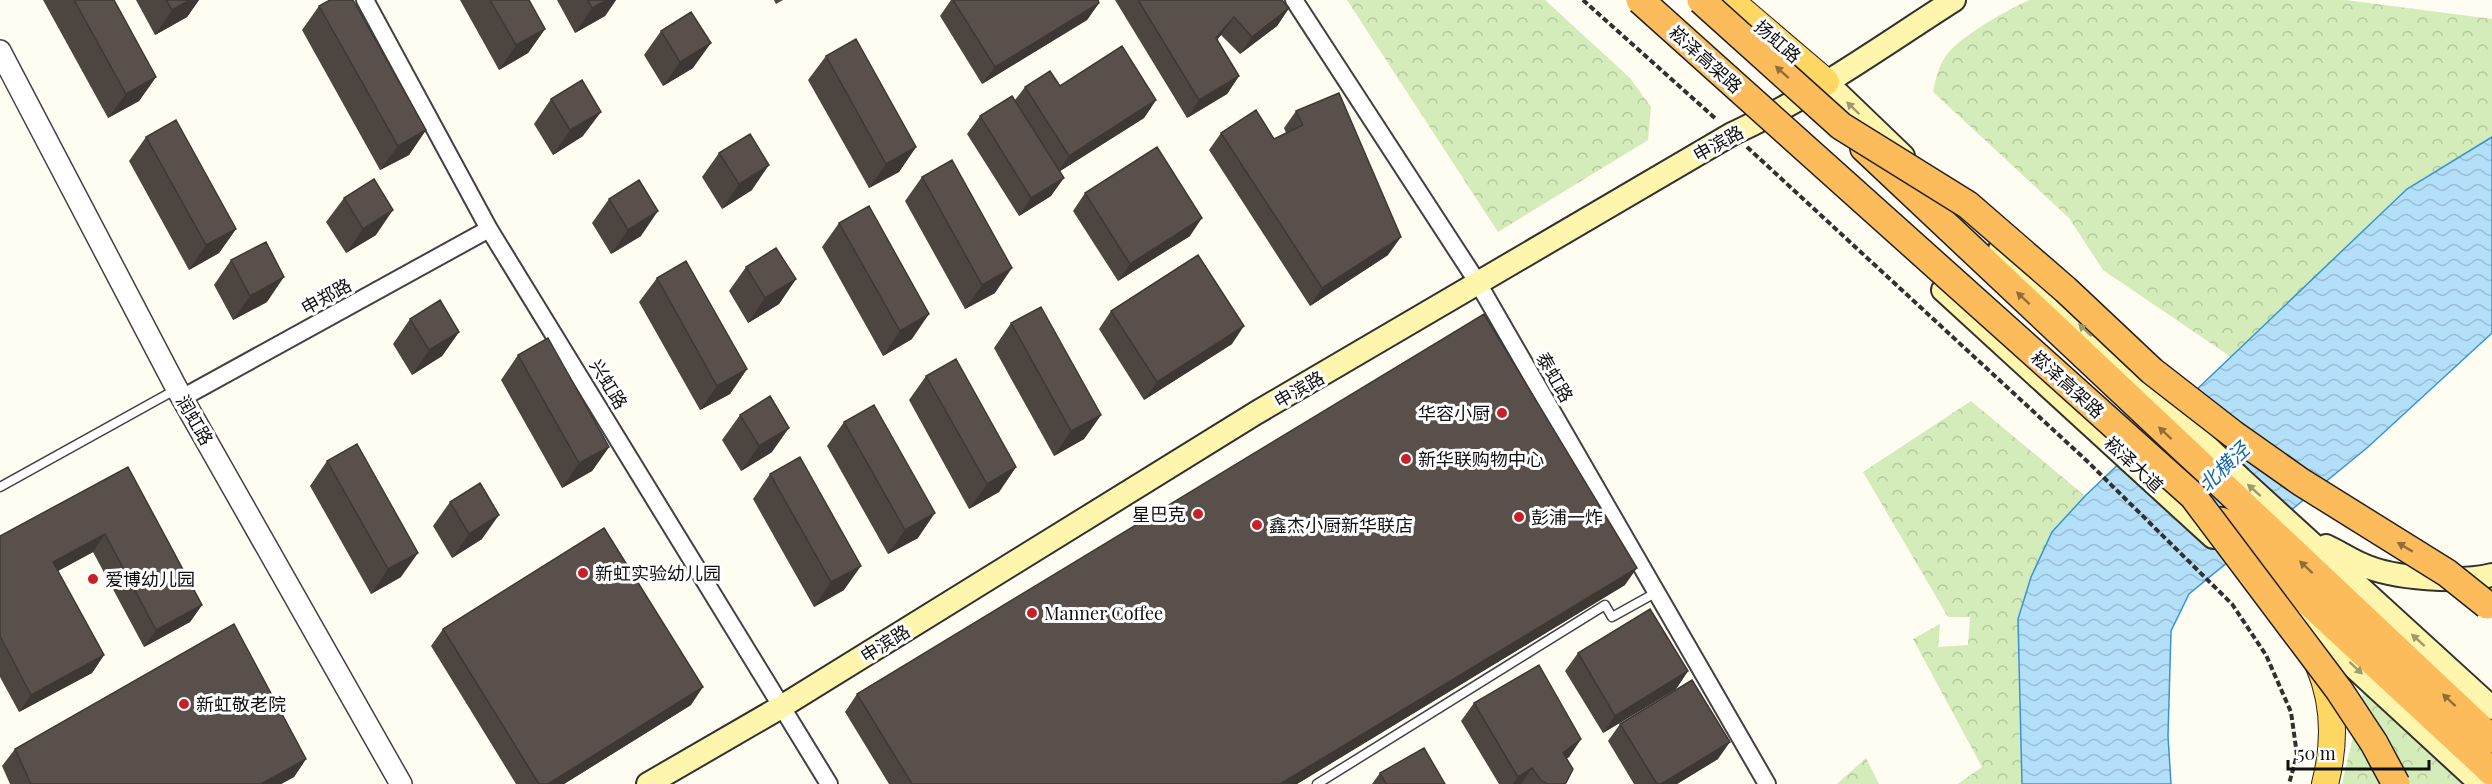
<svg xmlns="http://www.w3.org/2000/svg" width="2492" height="784" font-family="'Playfair Display','Noto Sans SC',serif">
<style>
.park{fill:url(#park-crowns)}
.water{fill:url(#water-waves);stroke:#3795d4;stroke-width:1.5}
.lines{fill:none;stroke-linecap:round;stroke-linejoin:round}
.service-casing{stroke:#424242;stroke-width:11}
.minor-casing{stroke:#424242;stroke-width:20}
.tertiary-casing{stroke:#424242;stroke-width:24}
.secondary-casing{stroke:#313131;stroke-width:26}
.primary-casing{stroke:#202020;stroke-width:28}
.trunk-casing{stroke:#202020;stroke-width:30}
.path{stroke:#313131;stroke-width:4;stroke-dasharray:6 3;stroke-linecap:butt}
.service{stroke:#fff;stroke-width:8}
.minor{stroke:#fff;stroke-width:16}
.tertiary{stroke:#fff;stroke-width:21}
.secondary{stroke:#fff6ad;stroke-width:22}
.primary{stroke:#fed863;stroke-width:26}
.trunk{stroke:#fcbc5c;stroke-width:27}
.trunk-bridge-casing{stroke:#202020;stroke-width:30;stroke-linecap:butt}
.trunk-bridge{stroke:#fcbc5c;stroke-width:27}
.wall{fill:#4d4540}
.shaded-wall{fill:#3e3834}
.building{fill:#59504b;stroke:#3e3834;stroke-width:1.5}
.oneway{fill:#916e39}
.oneway2{fill:#9f9a6e}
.poi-dot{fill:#c72028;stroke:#fff;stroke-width:2}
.labels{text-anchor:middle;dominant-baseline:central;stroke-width:6;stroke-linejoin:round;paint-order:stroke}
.street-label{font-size:18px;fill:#0f0f0f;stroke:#fff}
.poi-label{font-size:18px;fill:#0f0f0f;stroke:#fff;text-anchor:start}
.water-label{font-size:20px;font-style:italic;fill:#1266a8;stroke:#fff}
</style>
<defs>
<pattern id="park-crowns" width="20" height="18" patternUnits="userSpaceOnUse" patternTransform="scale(1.5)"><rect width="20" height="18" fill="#d3ecb9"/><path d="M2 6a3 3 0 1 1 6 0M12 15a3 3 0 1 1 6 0" fill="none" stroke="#b4c99e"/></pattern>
<pattern id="water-waves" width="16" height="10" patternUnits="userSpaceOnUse" patternTransform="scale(1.5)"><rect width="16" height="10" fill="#b4dff9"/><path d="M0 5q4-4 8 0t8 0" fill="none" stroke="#9abed4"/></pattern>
</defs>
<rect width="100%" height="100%" fill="#fffcf2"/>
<path class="park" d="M1347,0H1545L1630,78L1651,107L1648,140L1498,232Z
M2029,0H2346L2492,19V137L2407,189L2231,357L2103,270L2069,218L1933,92C1936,78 1939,63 1949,52C1966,33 2006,11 2029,0Z
M1971,401L2085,496L2052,532L2031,577L2018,619L2022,784H1958L1982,767L1913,639L1940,624L1938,647L1968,645L1970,617H1948L1863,472Z
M2364,689L2462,784H2342Z
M1866,758L1879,784H1837Z"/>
<path class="water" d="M2492,137V333L2368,447L2189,594L2171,631L2168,736L2171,784H2022L2018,619L2031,577L2052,532L2085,496L2407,189Z"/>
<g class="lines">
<defs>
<path id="service" d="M0,487L175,390
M1317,784L1605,605L1612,617L1657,592"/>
<path id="minor" d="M365,0L489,229L829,784
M1294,0L1478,283L1767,784
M182,398L489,229"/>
<path id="tertiary" d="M0,51L177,389L401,784"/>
<path id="secondary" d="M1826,82L1903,156
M2000,249L2241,479L2492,708
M1943,290L2213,537
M2326,546C2339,552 2351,560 2363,565C2394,579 2460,583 2492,575
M2279,598L2481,784
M648,784L781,707L1256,413L1732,134C1810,98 1882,46 1954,0"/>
<path id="primary" d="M1730,0L1826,82
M2319,666C2335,704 2335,745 2325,784"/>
<path id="trunk" d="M1864,148L2492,739
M2221,521L2492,772"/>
</defs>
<use href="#service" class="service-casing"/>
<use href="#minor" class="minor-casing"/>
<use href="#tertiary" class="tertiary-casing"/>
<use href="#secondary" class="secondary-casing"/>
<use href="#primary" class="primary-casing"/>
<use href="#trunk" class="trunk-casing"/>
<path class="path" d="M1583,0L1717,120
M1747,147L2087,461L2232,604L2266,655L2291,712L2297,755L2289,784"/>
<use href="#service" class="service"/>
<use href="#minor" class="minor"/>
<use href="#tertiary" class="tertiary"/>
<use href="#secondary" class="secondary"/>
<use href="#primary" class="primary"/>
<use href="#trunk" class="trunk"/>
<defs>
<path id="trunk-bridge" d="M1640,0L2193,496L2339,690L2374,743L2396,784
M1701,0L1841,126L1968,205L2066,290L2152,371L2233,434L2301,482L2447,573L2487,605"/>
</defs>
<use href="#trunk-bridge" class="trunk-bridge-casing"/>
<use href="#trunk-bridge" class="trunk-bridge"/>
</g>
<path class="wall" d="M43,0H114L156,77L139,101L108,118Z
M136,0H199L187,17L155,35Z
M460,0H529L545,29L528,53L499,70Z
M557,0H616L605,16L575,33Z
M774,0H783L776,4Z
M951,0H1098L1099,3L1087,20L982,84L940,16Z
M1115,0H1282L1289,8L1277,26L1240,54L1221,35L1217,40L1239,76L1227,94L1187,118Z
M319,6L426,130L409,155L380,170L302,30Z
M661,31L693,68L663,86L644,55Z
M826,56L916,147L899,172L869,188L808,80Z
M1060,86L1156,100L1144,118L1060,171L1051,196L1019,216L967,134L980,116L1015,100L1025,87Z
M551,99L583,136L553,155L534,124Z
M1296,111L1388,255L1310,306L1209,150L1221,133L1274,139L1286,133L1284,128Z
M146,137L236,229L219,253L189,270L129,161Z
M719,153L752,190L722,209L702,177Z
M922,177L995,293L965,309L905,201Z
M1085,193L1190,236L1118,281L1073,211Z
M344,198L376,235L346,253L326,222Z
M609,199L641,236L611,254L592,223Z
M839,223L912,339L883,356L822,247Z
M231,260L267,302L233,320L214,285Z
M746,267L796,279L779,304L748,323L729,291Z
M657,278L747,369L730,394L700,410L639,302Z
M1111,311L1232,344L1144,400L1099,329Z
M410,319L459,332L442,356L412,375L393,344Z
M1011,323L1101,415L1084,439L1054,456L994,348Z
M518,355L609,447L592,471L562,488L501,380Z
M926,376L1016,467L999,492L969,509L909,400Z
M740,415L772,452L741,471L722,440Z
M844,422L918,538L888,554L827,446Z
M327,461L401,577L371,594L310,486Z
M128,467L202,605L190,622L144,647L93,552L58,571L104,655L92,673L19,712L0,677V536Z
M770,474L844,590L814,607L753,499Z
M450,502L482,539L452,558L433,526Z
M1625,585L1297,784H889L845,712L857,694Z
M443,629L691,705L564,784H516L431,646Z
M1578,653L1688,671L1676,689L1603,733L1565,671Z
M1474,703L1581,739L1569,757L1567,758L1565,784H1499L1461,721Z
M1620,724L1718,759L1677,784H1634L1608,741Z
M15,749L306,759L294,777L281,784H10L2,766Z
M1380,773L1445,784H1372Z"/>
<path class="shaded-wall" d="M190,0H199L187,17L155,35L172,10Z
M607,0H616L605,16L575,33L592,8Z
M1099,3L1087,20L982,84L995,67Z
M1289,8L1277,26L1240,54L1252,37Z
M1234,17L1221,35L1203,55L1216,38Z
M545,29L528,53L499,70L516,45Z
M711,43L693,68L663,86L680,62Z
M1239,76L1227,94L1187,118L1199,100Z
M156,77L139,101L108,118L126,94Z
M1156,100L1144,118L1057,173L1069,156Z
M601,112L583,136L553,155L570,130Z
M426,130L409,155L380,170L398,146Z
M916,147L899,172L869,188L886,164Z
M769,165L752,190L722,209L739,184Z
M1064,178L1051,196L1019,216L1031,198Z
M393,210L376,235L346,253L363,229Z
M658,211L641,236L611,254L628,230Z
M1202,218L1190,236L1118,281L1130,264Z
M236,229L219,253L189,270L206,245Z
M1401,237L1388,255L1310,306L1322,288Z
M1012,268L995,293L965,309L982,285Z
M284,277L267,302L233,320L250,296Z
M796,279L779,304L748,323L765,298Z
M929,314L912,339L883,356L900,331Z
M1244,326L1232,344L1144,400L1157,382Z
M459,332L442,356L412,375L429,350Z
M747,369L730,394L700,410L717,386Z
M1101,415L1084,439L1054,456L1071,431Z
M789,428L772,452L741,471L759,446Z
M609,447L592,471L562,488L579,463Z
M1016,467L999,492L969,509L987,484Z
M935,513L918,538L888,554L905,530Z
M499,515L482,539L452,558L469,534Z
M105,534L93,552L41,580L53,562Z
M418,553L401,577L371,594L388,569Z
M861,566L844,590L814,607L831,582Z
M1637,568L1625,585L1297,784H1280Z
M202,605L190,622L144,647L156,630Z
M104,655L92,673L19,712L31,695Z
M1688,671L1676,689L1603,733L1615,716Z
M703,687L691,705L564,784H548Z
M1581,739L1569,757L1551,770L1563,753Z
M1730,742L1718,759L1677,784H1661Z
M306,759L294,777L281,784H261Z
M1532,768L1521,784H1513L1518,777Z"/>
<path class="building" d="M74,0H114L156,77L126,94Z
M166,0H190L172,10Z
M330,0H353L426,130L398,146L319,6Z
M490,0H529L545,29L516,45Z
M588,0H607L592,8Z
M953,0H1098L1099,3L995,67Z
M1138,0H1282L1289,8L1252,37L1234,17L1216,38L1239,76L1199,100Z
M691,12L711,43L680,62L661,31Z
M856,39L916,147L886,164L826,56Z
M1122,46L1156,100L1069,156L1025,87L1050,71L1060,86Z
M582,80L601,112L570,130L551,99Z
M1339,93L1401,237L1322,288L1221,133L1256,110L1274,139L1303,125L1296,111Z
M1012,96L1064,178L1031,198L980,116Z
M176,120L236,229L206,245L146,137Z
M750,134L769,165L739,184L719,153Z
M1157,147L1202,218L1130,264L1085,193Z
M952,160L1012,268L982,285L922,177Z
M374,179L393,210L363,229L344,198Z
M639,180L658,211L628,230L609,199Z
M869,206L929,314L900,331L839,223Z
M266,242L284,277L250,296L231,260Z
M776,248L796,279L765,298L746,267Z
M1198,255L1244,326L1157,382L1111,311Z
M686,261L747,369L717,386L657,278Z
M440,300L459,332L429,350L410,319Z
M1041,307L1101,415L1071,431L1011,323Z
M1484,314L1637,568L1280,784H912L857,694Z
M548,338L609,447L579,463L518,355Z
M956,359L1016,467L987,484L926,376Z
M770,396L789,428L759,446L740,415Z
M874,405L935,513L905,530L844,422Z
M357,444L418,553L388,569L327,461Z
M800,457L861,566L831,582L770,474Z
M128,467L202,605L156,630L105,534L53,562L104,655L31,695L0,636V536Z
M480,483L499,515L469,534L450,502Z
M604,528L703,687L548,784H539L443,629Z
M1650,609L1688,671L1615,716L1578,653Z
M234,624L306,759L261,784H31L15,749Z
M1539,665L1581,739L1563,753L1573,769L1566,783L1563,784H1547L1541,780L1532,768L1518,777L1474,703Z
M1692,680L1730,742L1661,784H1657L1620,724Z
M1424,748L1445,784H1386L1380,773Z"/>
<defs><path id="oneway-solid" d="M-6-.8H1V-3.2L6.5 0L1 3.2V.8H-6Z" transform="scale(1.5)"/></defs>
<g class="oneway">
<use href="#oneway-solid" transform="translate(1782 72) rotate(-138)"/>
<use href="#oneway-solid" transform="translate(2023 298) rotate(-137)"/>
<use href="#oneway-solid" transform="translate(2165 433) rotate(-137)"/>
<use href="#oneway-solid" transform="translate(2405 547) rotate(-149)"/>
<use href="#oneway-solid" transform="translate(2306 567) rotate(-137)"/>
<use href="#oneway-solid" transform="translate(2449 700) rotate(-137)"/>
</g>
<g class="oneway2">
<use href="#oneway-solid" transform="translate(1853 108) rotate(-136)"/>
<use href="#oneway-solid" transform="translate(2085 330) rotate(-136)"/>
<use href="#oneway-solid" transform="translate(2254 490) rotate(-138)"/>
<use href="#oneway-solid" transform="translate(2418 640) rotate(-138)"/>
<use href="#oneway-solid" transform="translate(2356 668) rotate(43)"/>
</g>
<g class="poi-dot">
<circle cx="1502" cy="413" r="6"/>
<circle cx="1406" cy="459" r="6"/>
<circle cx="1198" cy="514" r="6"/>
<circle cx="1519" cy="517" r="6"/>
<circle cx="1257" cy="525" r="6"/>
<circle cx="583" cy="573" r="6"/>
<circle cx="93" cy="579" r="6"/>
<circle cx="1032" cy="613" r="6"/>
<circle cx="184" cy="704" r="6"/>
</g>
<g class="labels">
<g class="street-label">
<text transform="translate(1778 41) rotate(41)">扬虹路</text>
<text transform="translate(1706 59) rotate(42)">崧泽高架路</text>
<text transform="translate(1718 143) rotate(-29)">申滨路</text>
<text transform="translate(326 296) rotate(-29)">申郑路</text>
<text transform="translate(1555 377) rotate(60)">泰虹路</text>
<text transform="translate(609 384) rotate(59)">兴虹路</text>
<text transform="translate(2068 384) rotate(42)">崧泽高架路</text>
<text transform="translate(1299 389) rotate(-30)">申滨路</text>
<text transform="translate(195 420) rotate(60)">润虹路</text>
<text transform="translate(2134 464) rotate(43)">崧泽大道</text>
<text transform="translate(885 643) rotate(-32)">申滨路</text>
</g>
<g class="poi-label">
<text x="1490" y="413" text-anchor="end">华容小厨</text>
<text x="1418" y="459">新华联购物中心</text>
<text x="1186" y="514" text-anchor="end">星巴克</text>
<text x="1531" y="517">彭浦一炸</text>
<text x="1269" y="525">鑫杰小厨新华联店</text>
<text x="595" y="573">新虹实验幼儿园</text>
<text x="105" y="579">爱博幼儿园</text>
<text x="1044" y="613">Manner Coffee</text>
<text x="196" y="704">新虹敬老院</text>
</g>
<g class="water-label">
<text transform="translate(2223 466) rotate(-44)">北横泾</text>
</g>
</g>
<path d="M2288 760v9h141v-9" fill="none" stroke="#0f0f0f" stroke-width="3"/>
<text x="2297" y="760" font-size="18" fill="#0f0f0f" stroke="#ffffff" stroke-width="4.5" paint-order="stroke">50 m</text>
</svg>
